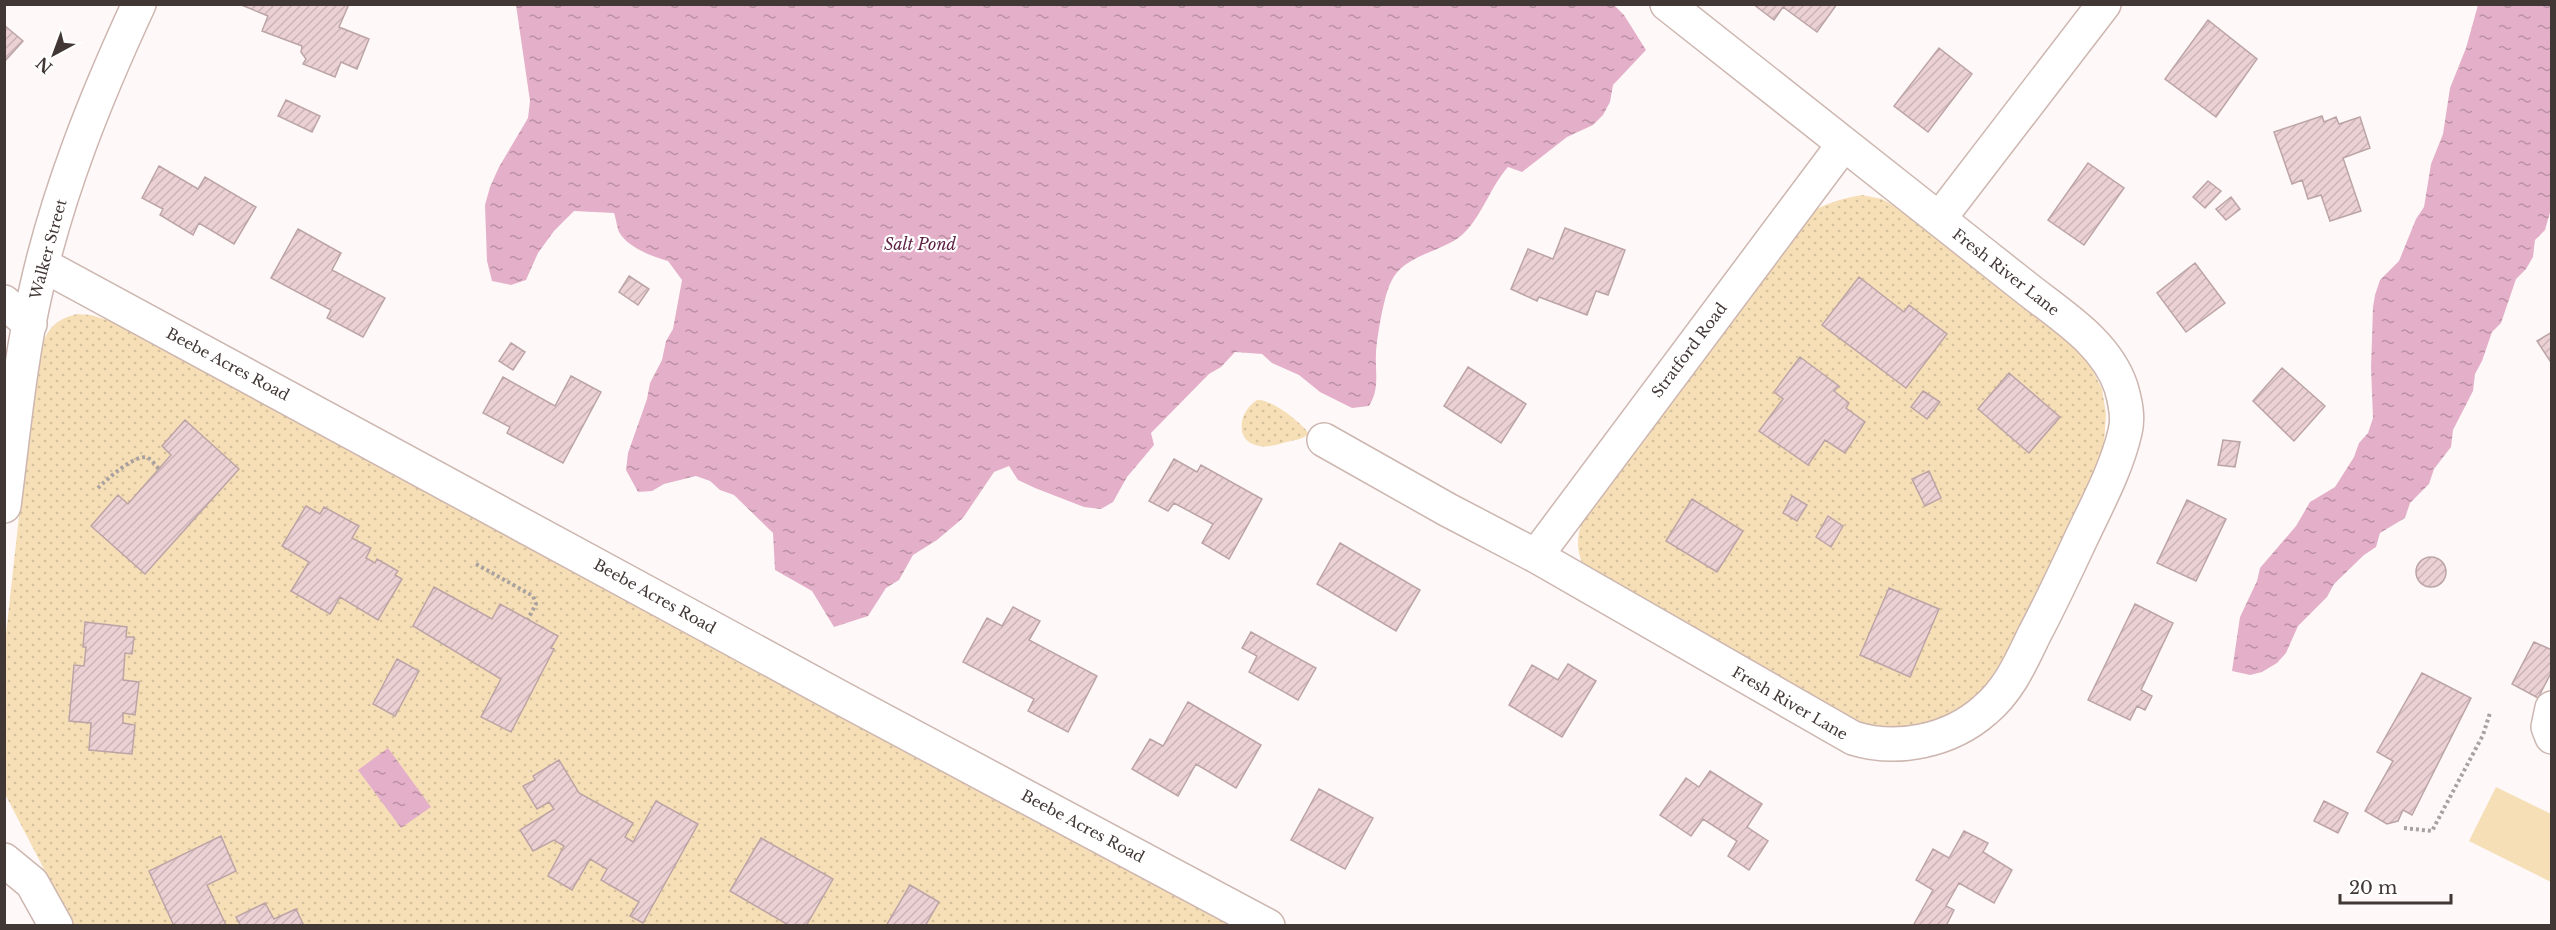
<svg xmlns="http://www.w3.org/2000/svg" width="2556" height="930" font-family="'Libre Baskerville',serif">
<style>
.grass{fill:url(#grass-dots)}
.pitch{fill:#f6dfb6}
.water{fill:url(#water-ripples)}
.building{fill:url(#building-hatch);stroke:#bca4a6;stroke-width:1.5}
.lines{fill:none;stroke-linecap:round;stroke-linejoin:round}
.minor-casing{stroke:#cdb6b0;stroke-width:36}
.path{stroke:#a8a19f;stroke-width:4;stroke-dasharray:3 3;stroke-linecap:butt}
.minor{stroke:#fff;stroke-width:33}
.labels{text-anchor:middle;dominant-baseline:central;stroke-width:4.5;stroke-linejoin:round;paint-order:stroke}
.street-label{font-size:15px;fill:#413735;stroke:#fff}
.water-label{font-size:16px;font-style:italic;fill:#5f2244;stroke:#fff}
</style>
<defs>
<pattern id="grass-dots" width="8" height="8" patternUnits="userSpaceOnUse" patternTransform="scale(1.5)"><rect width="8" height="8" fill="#f6dfb6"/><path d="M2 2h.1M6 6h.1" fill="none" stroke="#d4c09d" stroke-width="1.8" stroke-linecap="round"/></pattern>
<pattern id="water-ripples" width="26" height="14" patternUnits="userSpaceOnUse" patternTransform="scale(1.5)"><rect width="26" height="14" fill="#e4b0c9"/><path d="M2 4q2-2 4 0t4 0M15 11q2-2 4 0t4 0" fill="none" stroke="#ba90a4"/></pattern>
<pattern id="building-hatch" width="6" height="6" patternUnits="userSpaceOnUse" patternTransform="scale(1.5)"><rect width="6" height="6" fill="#ebd1d4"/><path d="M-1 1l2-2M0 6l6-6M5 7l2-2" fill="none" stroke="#cbb4b7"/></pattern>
</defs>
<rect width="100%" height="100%" fill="#fef9f8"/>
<path class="grass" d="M1862,195L1882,199L1902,210L2056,329L2087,359L2102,389L2106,414L2104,444L2092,484L2014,652L1980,698L1928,726L1872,731L1584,567C1575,548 1577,535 1584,516L1803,217C1822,204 1840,199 1862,195Z
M77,314L91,315L117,323L1232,925H73L5,794V643L21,498L42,345C49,326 58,319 77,314Z
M1257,400C1270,398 1302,423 1309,434C1303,439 1295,440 1287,442C1278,444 1269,448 1259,446C1233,441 1239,411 1257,400Z"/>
<path class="pitch" d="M2496,787L2551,814V882L2469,841Z"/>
<path class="water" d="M1614,5L1624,15L1646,50L1613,85L1610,102L1603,115L1593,125L1567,137L1522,172L1508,167C1490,187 1482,217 1462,235C1441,253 1404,254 1391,282C1384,295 1377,337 1376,353C1375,374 1380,388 1369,406L1352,408L1320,392L1299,375L1272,363L1262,354L1235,352L1221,367L1209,374L1151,433L1154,445L1127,477L1113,502L1101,509L1084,507L1035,488L1018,480L1009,466L994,472L963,518L937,540L913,555L899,580L886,588L868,616L834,627L812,591L775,570L773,533L734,495L720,490L710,481L696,476L664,484L652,491L638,492L626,470L628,453L647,399L650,383L662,360L666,341L673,329L682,280L668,261C653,257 627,247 619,232C617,227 616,219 614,213L574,211L554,231L538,253L526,280L511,285L492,281L487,261L485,205L490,187L499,167L528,118L530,101L516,5Z
M2478,5H2551L2552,205L2545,230L2535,240L2533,257L2526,269L2516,279L2501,323L2492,332L2482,361L2475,374L2473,391L2453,430L2451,447L2434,469L2429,484L2410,503L2405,518L2380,533L2376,547L2364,555L2334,584L2327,597L2298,626L2286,653L2277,663L2262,672L2250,675L2232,671L2240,617L2257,581L2260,568L2296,526L2310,502L2335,487L2354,457L2359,443L2368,433L2373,418L2371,368L2373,307L2375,295L2380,280L2399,261L2416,219L2424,207L2431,164L2443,134L2450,88L2466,48Z
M388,748L431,807L401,828L358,770Z"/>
<path class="building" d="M239,4H349L339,27L369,39L357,69L341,62L335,77L303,64L306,59L301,52L302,46L262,31L268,16Z
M1753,4H1837L1817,32L1783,7L1774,20Z
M2208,20L2257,59L2216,117L2165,79Z
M4,25L23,41L4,62Z
M1939,48L1972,74L1928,132L1894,106Z
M286,100L320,116L312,132L278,116Z
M2322,116L2324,122L2336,117L2339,124L2360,117L2370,148L2343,158L2361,211L2330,221L2321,195L2308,199L2302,180L2292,184L2274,132Z
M2088,163L2124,188L2084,245L2048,220Z
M159,166L198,189L205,177L256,207L234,244L199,223L193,235L160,215L163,209L142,198Z
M2208,181L2221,191L2205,208L2193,197Z
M2231,197L2240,209L2226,220L2216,209Z
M1565,228L1625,250L1608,295L1596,291L1587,315L1539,297L1537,301L1511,289L1528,249L1553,259Z
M298,229L341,253L332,270L385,298L363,337L327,318L331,310L271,278Z
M2195,263L2225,303L2186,332L2157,293Z
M629,276L649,289L638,305L619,292Z
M1859,277L1904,312L1909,305L1947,334L1906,388L1822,325Z
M2552,332V364L2537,341Z
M511,343L525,352L513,370L499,361Z
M1800,357L1839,386L1834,391L1849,403L1846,408L1865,422L1845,453L1825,440L1808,465L1759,431L1783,399L1774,392Z
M1468,367L1526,404L1501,443L1444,406Z
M2282,368L2325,406L2294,441L2253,401Z
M2009,373L2060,417L2029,453L1978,409Z
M571,376L601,392L563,463L507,433L510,427L483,413L503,377L555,406Z
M1923,391L1940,402L1927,419L1911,407Z
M185,420L239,469L145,574L91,526L118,495L128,504L171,455L162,446Z
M2223,440L2240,442L2235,467L2218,465Z
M1174,459L1197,472L1201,465L1262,499L1229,559L1202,543L1213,524L1174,503L1168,511L1149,501Z
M1929,471L1941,498L1925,506L1912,479Z
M1792,496L1807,505L1797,521L1783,513Z
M1692,499L1743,531L1717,572L1666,541Z
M2187,500L2226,519L2196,581L2157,563Z
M306,506L320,514L324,507L359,526L352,538L371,548L366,558L375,563L377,559L398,571L395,575L402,579L378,620L340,597L330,614L291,591L309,562L282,546Z
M1828,516L1843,526L1831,547L1816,537Z
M1340,543L1420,590L1396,631L1317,584Z
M2416 572a15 15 0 1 1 30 0a15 15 0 1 1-30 0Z
M434,587L492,619L500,604L558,636L551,648L554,649L511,732L481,717L501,679L413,626Z
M1889,588L1939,609L1910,677L1860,655Z
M2135,604L2173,623L2141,690L2152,696L2145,710L2137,706L2130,720L2088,700Z
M1013,607L1040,621L1029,640L1097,676L1068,732L1028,711L1034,699L963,662L987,618L1002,626Z
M85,622L127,627L126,637H134L132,654L125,653L123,680L139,682L135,715L123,713V723L135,725L132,754L89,750L91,723L69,721L74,665L84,666L86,647H83Z
M1251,632L1316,668L1298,700L1249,672L1257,656L1242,648Z
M2534,642L2552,650V671L2538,698L2512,684Z
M397,659L419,671L395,716L373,704Z
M1568,664L1596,681L1562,737L1509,705L1532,665L1558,680Z
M2422,673L2471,698L2412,815L2403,810L2398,821L2387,824L2365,811L2393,761L2377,752Z
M1188,702L1261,745L1236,788L1196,764L1178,796L1132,769L1150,739L1163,746Z
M559,760L579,793L633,823L625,837L633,842L656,801L698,824L643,923L630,916L639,902L601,880L607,869L590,859L572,890L548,876L564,846L554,840L533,851L520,830L554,809L549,802L537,809L523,786L535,780L533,776Z
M1710,771L1762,804L1747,827L1768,841L1749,870L1728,856L1737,841L1703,819L1691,836L1660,815L1686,778L1699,787Z
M1319,789L1373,818L1345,869L1291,840Z
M2324,801L2348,813L2338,833L2314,821Z
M1964,831L1988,843L1983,852L2012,870L1994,903L1959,883L1946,906L1954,910L1946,926H1916L1914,924L1933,890L1916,880L1933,849L1949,858Z
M221,836L236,871L207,885L226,925L174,926L149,871Z
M761,838L833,879L806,926H790L730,891Z
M910,885L939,902L925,926H886Z
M265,903L274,919L296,909L304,926H241L236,917Z"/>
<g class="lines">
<defs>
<path id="minor" d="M1667,4L1939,219
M43,265L843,699L1268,926
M4,302L30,324
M1324,440L1448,510L1536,556L1853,738C1897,752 1950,741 1985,710C2009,690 2021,662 2034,635C2050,605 2064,575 2078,545C2095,508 2116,471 2125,432C2129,417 2125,401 2121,387C2106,342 2060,315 2025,287C1996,264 1968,242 1939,219L2104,4
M4,506C13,436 20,359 36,290C58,191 96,97 139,4
M1536,556L1843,145
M2552,708L2548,727L2552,737
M4,860L32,883L56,926"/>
</defs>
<use href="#minor" class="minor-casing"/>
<path class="path" d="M98,488C106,480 137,452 148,458C152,460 156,466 159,469
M476,564L533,596L536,604L528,619
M2404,828L2432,831L2483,735L2490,713"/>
<use href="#minor" class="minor"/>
</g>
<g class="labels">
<g class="street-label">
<text transform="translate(48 249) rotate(-75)">Walker Street</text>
<text transform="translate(2006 272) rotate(38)">Fresh River Lane</text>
<text transform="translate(1689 350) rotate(-53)">Stratford Road</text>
<text transform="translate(228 364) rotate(28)">Beebe Acres Road</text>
<text transform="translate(655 596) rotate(29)">Beebe Acres Road</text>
<text transform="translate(1790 703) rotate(30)">Fresh River Lane</text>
<text transform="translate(1083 826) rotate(28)">Beebe Acres Road</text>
</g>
<g class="water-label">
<text x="920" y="244">Salt Pond</text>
</g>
</g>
<rect width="2556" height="930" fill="none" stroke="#413735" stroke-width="12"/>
<g transform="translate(54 54) rotate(221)" stroke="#ffffff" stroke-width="4.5" paint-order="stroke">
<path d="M0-4.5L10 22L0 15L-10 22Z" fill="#413735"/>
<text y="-9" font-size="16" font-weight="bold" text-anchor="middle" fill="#413735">N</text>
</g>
<path d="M2340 894v9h111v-9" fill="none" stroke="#413735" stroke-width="3"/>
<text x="2349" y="894" font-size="18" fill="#413735" stroke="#ffffff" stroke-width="4.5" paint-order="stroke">20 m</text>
</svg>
